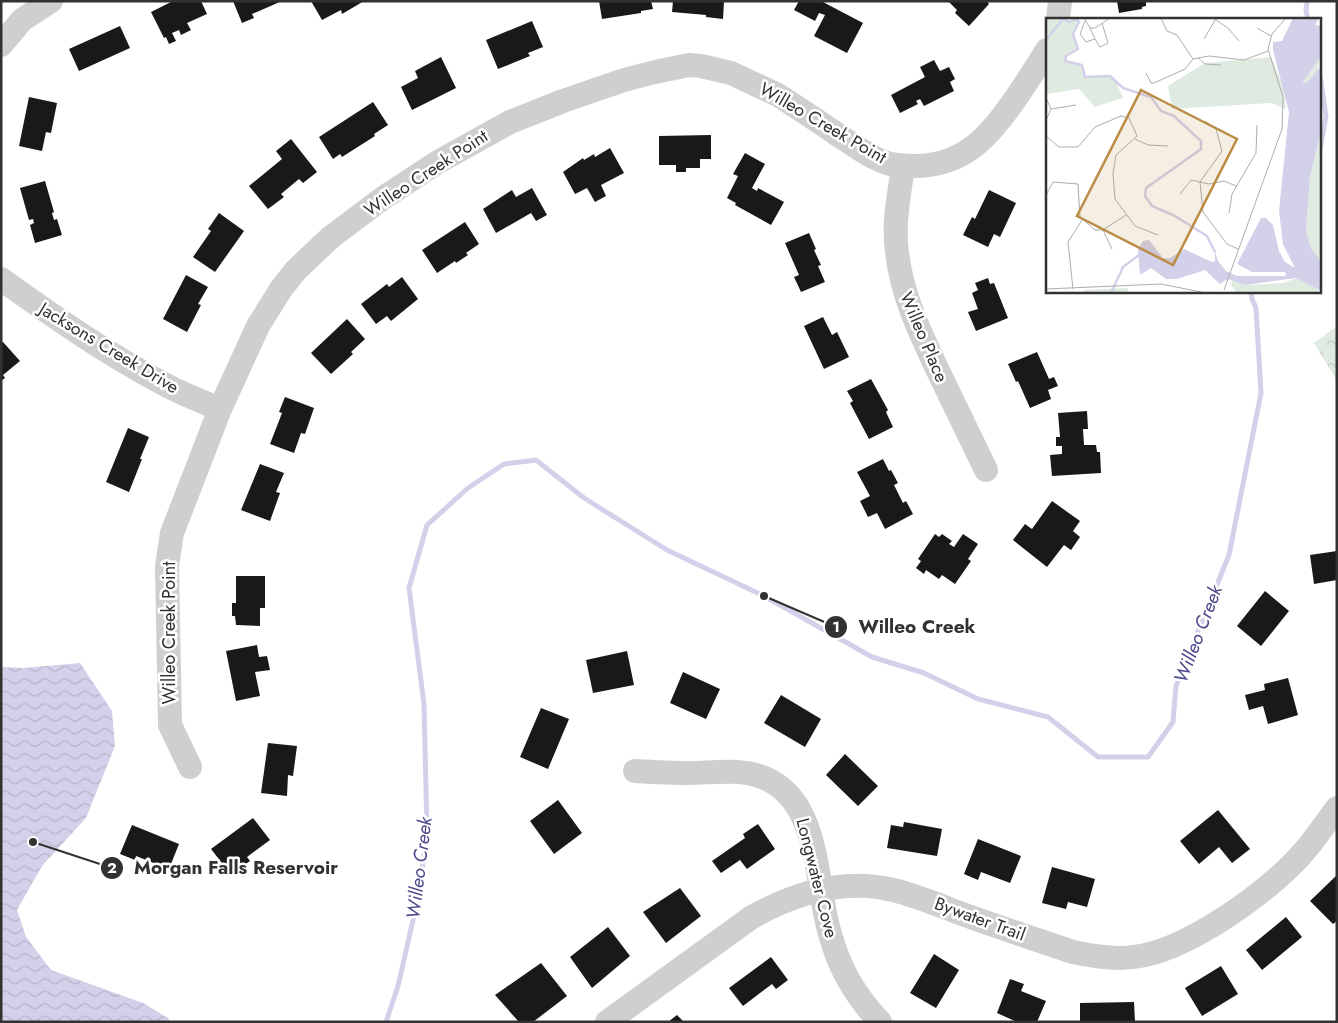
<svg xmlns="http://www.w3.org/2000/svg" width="1338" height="1023" font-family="Jost,sans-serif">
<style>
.forest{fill:url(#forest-crowns)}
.water{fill:url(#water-waves)}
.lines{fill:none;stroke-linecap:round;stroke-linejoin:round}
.stream{stroke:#d3d1ea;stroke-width:5}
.building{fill:#191919}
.minor{stroke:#cfcfcf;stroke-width:24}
.labels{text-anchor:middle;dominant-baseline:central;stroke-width:5;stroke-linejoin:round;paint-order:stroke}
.street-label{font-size:18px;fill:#323232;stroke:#fff}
.water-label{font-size:19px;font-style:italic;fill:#4c488c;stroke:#fff}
.inset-river{fill:none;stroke:#d3d1ea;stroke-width:2.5}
.inset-road{fill:none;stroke:#adadad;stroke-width:1}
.view{fill:#ba8c46;fill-opacity:0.15;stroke:#ba8c46;stroke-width:2.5}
.inset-edge{fill:none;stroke:#323232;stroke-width:2.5}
.leader{fill:none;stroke:#323232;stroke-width:2}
.callout-dot{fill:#323232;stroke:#fff;stroke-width:2}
.mark-label{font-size:15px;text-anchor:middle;font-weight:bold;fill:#fff}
.callout-label{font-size:19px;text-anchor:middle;font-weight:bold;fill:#323232;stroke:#fff;stroke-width:5;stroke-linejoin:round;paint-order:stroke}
</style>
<defs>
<pattern id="forest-crowns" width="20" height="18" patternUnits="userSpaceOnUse" patternTransform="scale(1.25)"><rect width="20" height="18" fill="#dfeae1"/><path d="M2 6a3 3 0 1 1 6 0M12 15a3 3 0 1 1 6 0" fill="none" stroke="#c0c9c2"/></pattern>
<pattern id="water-waves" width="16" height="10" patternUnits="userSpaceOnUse" patternTransform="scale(1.25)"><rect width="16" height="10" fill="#d3d1ea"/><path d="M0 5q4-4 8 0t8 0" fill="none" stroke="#b6b4c9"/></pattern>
</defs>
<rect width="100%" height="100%" fill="#fff"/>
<path class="forest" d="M1337,326V381L1314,343Z"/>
<path class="water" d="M80,663L112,711L115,746L86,818L42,866L17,910L26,937L51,970L143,1003L168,1018L170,1022H1V667L23,668Z"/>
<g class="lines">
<path class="stream" d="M1307,1L1306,11L1308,19
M1319,70L1326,116L1319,155
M386,1022L398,986L419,894L427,832L424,704L409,588L427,525L468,488L504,464L536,460L584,498L667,550L764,596L872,657L924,673L978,699L1048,717L1098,757H1148L1173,722L1176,686L1229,555L1261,393L1256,308L1252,299L1251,291"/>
</g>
<path class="building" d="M173,1H201L207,14L187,23L191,30L181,35L179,30L172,33L176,41L169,44L166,37L164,38L151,12Z
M233,1H282L252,14L254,18L242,23Z
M311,1H364L342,14L341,10L322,20Z
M599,1H651L653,9L641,11V13L602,19Z
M673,1H724L723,19L706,17V15L672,12Z
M799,1H821L863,23L847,53L814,36L825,15L819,13L815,21L794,10Z
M948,1H987L989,4L969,26L955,13L957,10Z
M1117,1H1146V6L1142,7V9L1119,13Z
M532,21L543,47L528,53L530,56L498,69L486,40Z
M120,26L130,48L79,71L69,49Z
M441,57L456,88L412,110L401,87L418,78L415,71Z
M934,60L940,71L949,67L955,79L950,82L954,91L924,106L920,99L916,101L918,104L900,113L891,95L925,77L920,67Z
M29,97L57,103L51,133L46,132L42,151L19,146Z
M373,102L388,125L374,134L375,136L342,157L340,154L333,159L319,137Z
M711,135V159H700V168H686V172H676V165H659V136Z
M291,139L317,172L303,183L299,179L281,194L284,197L268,209L249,186L282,159L276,151Z
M610,148L624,173L601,185L606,196L595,202L587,188L575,194L563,172L583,158L584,160L594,154L595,157Z
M745,153L765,164L752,188L757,191L758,188L784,202L771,225L735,205L736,203L727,198L738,176L733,174Z
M45,181L54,212L52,213L54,220L57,219L62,235L35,243L30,225L34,223L33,219L29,220L20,188Z
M532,188L547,215L536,221L531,213L496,233L483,209L512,190L516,197Z
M989,190L1016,203L1000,237L994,234L988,247L963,235L972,217L975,219Z
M219,213L244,231L215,272L193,257L211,231L208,229Z
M465,222L479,244L466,253L468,255L456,263L455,261L437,273L422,250Z
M809,233L816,249L814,250L821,265L818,266L825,282L801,292L794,277L799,275L785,243Z
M186,275L208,287L198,304L201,305L187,332L163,319Z
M402,277L418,299L391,321L387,316L376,324L361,304L387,284L389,287Z
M988,278L990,284L994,283L1008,318L976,331L968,312L978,309L972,293L978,290L975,283Z
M823,317L832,335L837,332L849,357L824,369L804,326Z
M347,319L365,339L351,352L353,354L331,374L311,353Z
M3,342L20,361L3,375L5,378L1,381V343Z
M1037,352L1049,379L1054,377L1058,386L1048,390L1051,399L1030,408L1018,381L1016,382L1008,364Z
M871,379L888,410L886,412L893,427L869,439L850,403L853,401L847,391Z
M285,397L314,408L305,434L301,433L294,453L270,444L282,413L279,412Z
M1087,411L1088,429H1083L1084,445H1096L1097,452H1100L1101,473L1052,476L1050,455L1062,454V446H1056V437H1060L1058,413Z
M128,428L149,437L140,459H142L129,492L106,482Z
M883,459L889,471L891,470L898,483L894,485L903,503L906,501L913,514L885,529L877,513L868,517L860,501L870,496L857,472Z
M260,464L284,473L276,492L280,493L270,521L241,510Z
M1052,501L1080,521L1073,531L1080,537L1071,550L1064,545L1047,567L1013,540L1025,524L1032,529Z
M935,534L939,537L942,534L952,541L949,544L954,547L963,534L978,544L968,559L971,561L955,584L942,575L939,579L926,570L924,574L916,568L921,561L918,559Z
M1337,551V580L1314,584L1310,555Z
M236,576H265V608H260V626L236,625L235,616H232V603H236Z
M1265,591L1289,611L1261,646L1237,626Z
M257,645L259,657L267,656L270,670L255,672L260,696L236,701L226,651Z
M627,651L634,685L593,693L586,660Z
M683,672L720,689L706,719L670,703Z
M1288,678L1298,715L1268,724L1263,706L1249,710L1245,695L1265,690L1264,684Z
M781,695L821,719L805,747L764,723Z
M541,708L569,719L548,769L520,757Z
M268,743L297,746L293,776L288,775L287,796L261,793Z
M845,754L878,786L858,806L826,775Z
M558,800L582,833L554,854L530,821Z
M1218,810L1250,849L1232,863L1219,847L1199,864L1180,841Z
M253,818L270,840L247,857L250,861L243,866L237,859L225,867L211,849Z
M904,822L942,829L937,856L887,848L891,825L903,827Z
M758,824L775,849L747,869L740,860L721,873L712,861L745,838L743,834Z
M132,825L179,844L169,869L136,856L135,860L120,854Z
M978,839L1021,856L1010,883L981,872L978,880L964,874Z
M1052,867L1095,879L1087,907L1068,902L1066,909L1042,903Z
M1337,875V921L1333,924L1310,901Z
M680,888L701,916L666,943L643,912Z
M1286,917L1302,937L1262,970L1246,950Z
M608,927L630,956L592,988L570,957Z
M934,954L959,970L936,1008L910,993Z
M771,957L788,980L776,989L772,984L743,1006L729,988Z
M541,963L567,996L533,1022H519L495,995Z
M1221,966L1238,994L1202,1016L1185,988Z
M1010,979L1024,984L1021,991L1046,1001L1037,1022H1017L997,1013Z
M1134,1002L1135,1022H1080V1003Z
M677,1015L684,1022H668Z"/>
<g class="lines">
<path class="minor" d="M1058,19L1060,1
M1,45L22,20L51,1
M903,166C900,191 894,216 896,241C899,291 920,333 941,377C956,408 971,439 986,470
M1,279C54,317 107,354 164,384C182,394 201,401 220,409
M190,767L170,725L167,566L172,533L220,409L258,326L281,289L296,270L331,237L383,198L438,162L510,122L563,101L624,80L655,72L689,65L701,66L731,73L778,95C798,108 818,121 838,135C853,144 867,156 884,162C894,166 906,166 917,166C967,165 993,132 1018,95C1028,80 1038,65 1047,50
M635,771C652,772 670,773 688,773C709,773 735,769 756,775C822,794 814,881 830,934C840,970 855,995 880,1022
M607,1022L752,917C795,893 843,878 893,890C918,896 941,906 965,915C1001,928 1037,940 1073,952C1092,956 1114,960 1133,957C1186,952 1274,889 1307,848C1318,835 1327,821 1337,808"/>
</g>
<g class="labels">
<g class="street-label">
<text transform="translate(823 123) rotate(30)">Willeo Creek Point</text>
<text transform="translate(426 173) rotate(-33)">Willeo Creek Point</text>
<text transform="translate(924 337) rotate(67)">Willeo Place</text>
<text transform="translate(109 348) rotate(31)">Jacksons Creek Drive</text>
<text transform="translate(169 633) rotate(-90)">Willeo Creek Point</text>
<text transform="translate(817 878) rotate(76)">Longwater Cove</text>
<text transform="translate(980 919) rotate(20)">Bywater Trail</text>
</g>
<g class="water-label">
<text transform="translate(1198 634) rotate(-69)">Willeo Creek</text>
<text transform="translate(419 868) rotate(-83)">Willeo Creek</text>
</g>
</g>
<g transform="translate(1046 18)">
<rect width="275" height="275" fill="#fff"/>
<path d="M275,38L271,54L261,65H256L266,46ZM225,39L238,70L240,91L225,85L126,91L122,68L159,45ZM275,113V244L265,230L260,215L264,159Z" fill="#dfeae1"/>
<path d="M17,0L22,4L31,1L33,4L27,16L32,31L20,38L19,43L36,47L39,59H68L77,80L49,89L33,71L0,76V0ZM255,258L275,275H191L185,267L186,262L200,267L238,265ZM82,270V275H38V272Z" fill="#dfeae1"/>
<path d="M247,0H273L269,7L275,8V38L256,65H261L275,48V113L264,159L260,214L265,230L275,244V273L250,260L199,267L182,261L174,266L159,252L131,261H120L105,250L94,257L92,232L97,223L103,222L117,240H124L138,231L166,244L169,243V232L172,243L180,253L191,258H240L239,254H206L191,246L215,200H220L227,207L233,233L239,244L249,250L237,226L233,193L243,94L227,32V24L236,23Z" fill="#d3d1ea"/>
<path class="inset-river" d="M17,0L22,4L31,1L33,4L27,16L32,31L20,38L19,43L36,47L39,59L64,58L77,70L105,79L115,93L128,98L155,123V131L100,170L99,178L106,188L129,198L161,218L169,234M0,22L17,1M65,275L77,249L93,237"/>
<path class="inset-road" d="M38,0L44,10H49L64,0M115,0L121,13L131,17L147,41M167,0L182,10L193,23M39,3L34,16L40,24L49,21L44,10M211,10L225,18M49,21L54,29L62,25L56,5M158,21L169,2M152,40L159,46L175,47M147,41L163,38L198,42L222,33M100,55L105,65H108L139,51L147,41M0,80L5,91L0,102M5,91L30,87M159,103L170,111L176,133L154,164L157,194L181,226L192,231M0,118L13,129H32L49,109L75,98L83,100L91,118L70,137L67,156L69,181L89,208L112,217M89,121L102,127L122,128M134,176L145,162L163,166L178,163L190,168M0,177L7,164L32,166L34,199L49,212H57L80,197M183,195L186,176L210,135L211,107M57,212L66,231M0,271L115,266L160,275M27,271L22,224L36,202M178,272L236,111L237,79L222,31L226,16L240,0"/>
<path class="view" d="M95,72L191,121L127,247L31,198Z"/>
<rect width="275" height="275" class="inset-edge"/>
</g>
<path class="leader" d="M764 596L836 627M33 842L112 868"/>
<g class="callout-dot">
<circle cx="764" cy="596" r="5"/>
<circle cx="33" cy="842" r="5"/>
<circle cx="836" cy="627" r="12"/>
<circle cx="112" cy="868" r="12"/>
</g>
<g class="mark-label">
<text x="836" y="632">1</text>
<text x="112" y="873">2</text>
</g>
<g class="callout-label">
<text x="917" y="633">Willeo Creek</text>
<text x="236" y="874">Morgan Falls Reservoir</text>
</g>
<rect width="1338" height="1023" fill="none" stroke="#323232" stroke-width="5"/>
</svg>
